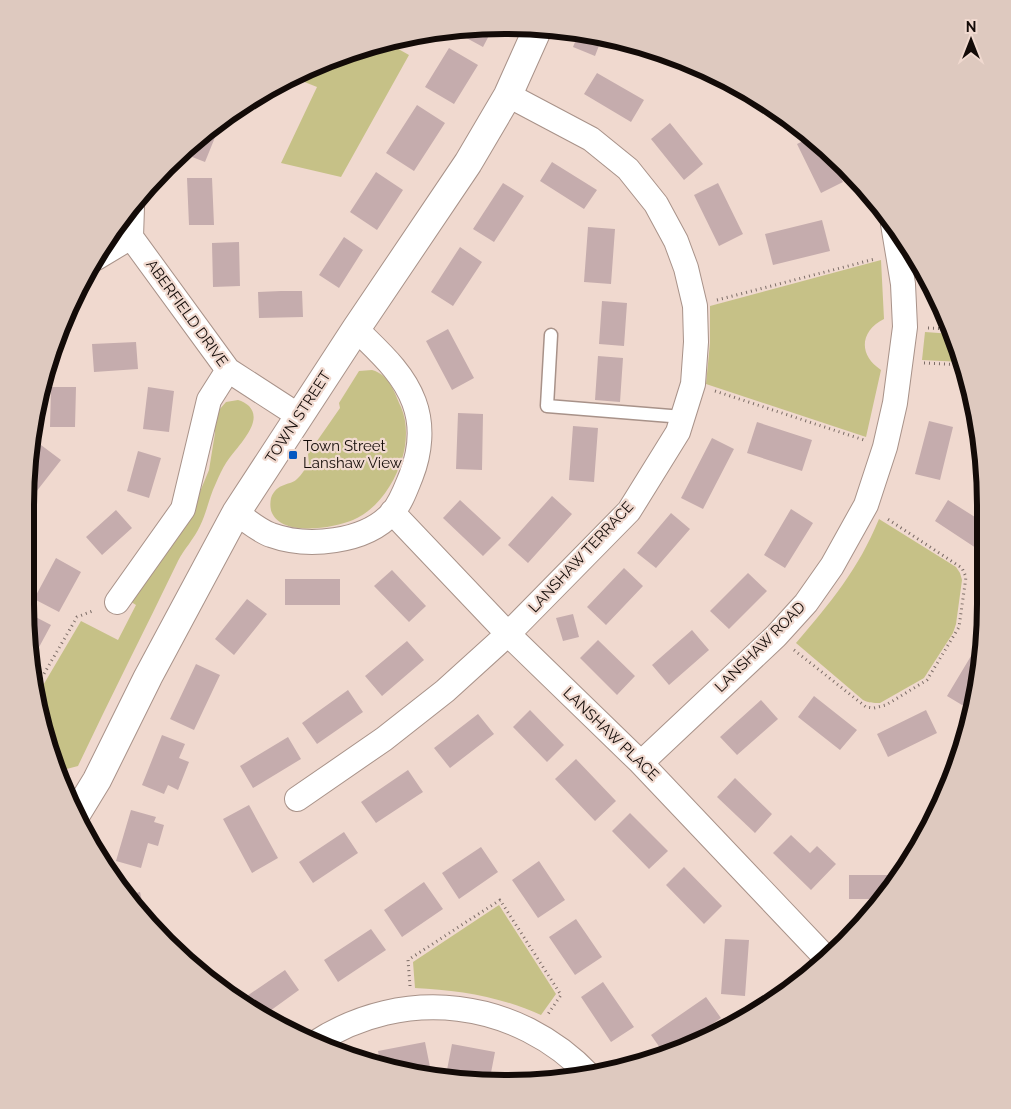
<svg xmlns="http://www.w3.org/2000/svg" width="1011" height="1109" font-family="Raleway,sans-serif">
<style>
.green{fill:#c6c187}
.building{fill:#c5acad}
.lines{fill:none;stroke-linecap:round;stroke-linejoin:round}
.service-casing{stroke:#a89289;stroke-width:15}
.minor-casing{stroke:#a89289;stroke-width:26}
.tertiary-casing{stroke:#a89289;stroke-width:30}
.path{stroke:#7c6d67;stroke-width:3;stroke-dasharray:1 4;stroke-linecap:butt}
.service{stroke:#fff;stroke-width:12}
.minor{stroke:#fff;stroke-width:24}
.tertiary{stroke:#fff;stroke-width:28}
.poi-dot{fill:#0558c1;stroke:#f0d9cf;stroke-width:2}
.labels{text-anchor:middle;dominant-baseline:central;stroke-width:4.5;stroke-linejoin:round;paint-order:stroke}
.street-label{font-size:15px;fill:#130b08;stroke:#f0d9cf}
.poi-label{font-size:15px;fill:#130b08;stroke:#f0d9cf;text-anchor:start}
.rim{fill:none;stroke:#130b08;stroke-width:6}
</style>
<rect width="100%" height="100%" fill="#f0d9cf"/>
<path class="green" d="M386,42L409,55L341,177L281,163L317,87L292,77L321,62Z
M881,260L884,319C860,331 858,355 881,370L866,437L706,384L710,343V306Z
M925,332L953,334L962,362L922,360Z
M372,370C390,375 394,392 401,407C408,423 407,443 402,459C394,484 378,509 353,520C334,528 283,537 272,513C270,509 270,503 271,498C277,482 290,486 297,479C302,475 305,468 309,464L308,454L340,408L339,403L359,371Z
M238,400C248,403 256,410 253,422C250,435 234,451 226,463C222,469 219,476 216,483C209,497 207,512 200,526C194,539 184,549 178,561C145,630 110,698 78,766L59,771L35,699L81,621L118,640L136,605L128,600L194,506L209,470L215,433V420L219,410L226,402Z
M879,519L956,567L960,573L962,580L956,624L953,633L924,678L880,703C873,703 869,703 863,700L796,643C831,602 858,570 879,519Z
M499,905L556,994L541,1015C502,997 458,990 415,988L413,962Z"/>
<path class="building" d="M494,26L483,47L461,35L465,29Z
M579,32L603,35L595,56L573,47Z
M449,48L478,65L454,104L425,87Z
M597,73L644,100L631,122L584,94Z
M769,104L772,106L790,120L784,125Z
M417,105L445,123L414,171L386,153Z
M222,120L205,162L182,153Z
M670,123L703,164L684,180L651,139Z
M811,137L827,151L843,182L821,193L797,144Z
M552,162L597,190L584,209L540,181Z
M376,172L403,190L377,230L350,212Z
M187,178H212L214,225H189Z
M503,183L524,196L494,242L473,229Z
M718,183L743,234L719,246L694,195Z
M822,220L830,251L773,265L765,234Z
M588,227L615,229L611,284L584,282Z
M344,237L363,250L339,288L319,275Z
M239,242L240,286L213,287L212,243Z
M460,247L482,262L453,306L431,292Z
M281,291H302L303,317L259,318L258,292Z
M602,301L627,303L624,346L599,344Z
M448,329L474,378L452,390L426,341Z
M136,342L138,369L94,372L92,344Z
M598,356L623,358L620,402L595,400Z
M968,383L977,411V414H966Z
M51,387H76L75,427H50Z
M148,387L174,391L169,432L143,429Z
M458,413L483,414L482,470L456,469Z
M929,421L953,427L940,480L915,474Z
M757,422L812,440L802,471L747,453Z
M573,426L598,428L594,482L569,480Z
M712,438L734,449L703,509L681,498Z
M41,445L61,460L36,492L31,487L32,456Z
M138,451L161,458L149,498L127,491Z
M552,496L572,514L528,563L508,545Z
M460,500L501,538L483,556L443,518Z
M948,500L986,524L985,548L982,552L935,521Z
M791,509L813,523L785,568L764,555Z
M116,510L132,528L102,555L86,537Z
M671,513L690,529L656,568L637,553Z
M56,558L81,572L59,612L34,599Z
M624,568L643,586L606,625L587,607Z
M392,570L426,606L409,622L374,586Z
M748,573L767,591L729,629L710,611Z
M285,579H340V605H285Z
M247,599L267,614L234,655L215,639Z
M26,612L51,625L31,662L30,651Z
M573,614L579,637L563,641L556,618Z
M692,630L709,650L669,685L652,665Z
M598,640L635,676L617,695L580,658Z
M407,641L424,660L382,696L365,676Z
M977,646L982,649V666L972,711L947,696Z
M196,664L220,675L194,730L170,719Z
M348,690L363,712L317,744L302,723Z
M814,696L857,730L840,750L798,717Z
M761,700L778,719L737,755L720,737Z
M530,710L564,745L547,762L513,727Z
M926,710L937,733L888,757L877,734Z
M478,714L494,734L450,768L434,748Z
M162,735L185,744L179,758L189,762L178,790L168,785L164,794L142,785Z
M288,737L301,759L253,788L240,766Z
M576,759L616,801L595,821L555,779Z
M408,770L423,792L376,823L361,802Z
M735,778L772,814L755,833L717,797Z
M249,805L278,858L252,873L223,819Z
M131,810L156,817L154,822L164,825L158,846L148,843L141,868L116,861Z
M630,813L668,851L649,869L612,831Z
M344,832L358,853L313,883L299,862Z
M926,834L922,843L918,849L914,842Z
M791,835L810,853L817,846L836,864L811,890L773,853Z
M481,847L498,872L459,899L442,873Z
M539,861L565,900L538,918L512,880Z
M684,867L722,906L704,924L666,885Z
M849,875H899L882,899H849Z
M424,882L443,909L402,937L384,910Z
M140,892L146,918L124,896Z
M576,919L602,957L575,975L549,937Z
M371,929L386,950L338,982L324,960Z
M725,939L749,940L745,996L721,994Z
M285,970L299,990L263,1016L250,1008L244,998Z
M603,982L634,1027L611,1042L581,997Z
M706,997L721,1018L669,1053L665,1055L651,1035Z
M425,1042L430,1067L406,1071L381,1068L378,1051Z
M452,1044L495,1052L490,1078L447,1070Z"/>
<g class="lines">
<defs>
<path id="service" d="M551,335L547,406L683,417"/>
<path id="minor" d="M132,207L131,237L228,370L299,416
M96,258L131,237
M392,512L508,634L641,763L826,958
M236,513C247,520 259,531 271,535C307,548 365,543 392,513C401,503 406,488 411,476C420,453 423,426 414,402C403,372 378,351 356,329
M117,602L183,509L209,400L228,370
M641,763L776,636L806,603L832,566L866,505L885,447L895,403L905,327L903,284L893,224
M297,799L384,739L445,691L508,634L629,511L678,432L693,384L696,342L695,306L686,268L676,241L656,204L628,169L591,139L508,95
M315,1043C404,985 517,999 590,1076"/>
<path id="tertiary" d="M75,816L97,780L148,677L236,513L356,329L468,163L508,95L538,28"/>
</defs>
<use href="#service" class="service-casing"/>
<use href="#minor" class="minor-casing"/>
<use href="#tertiary" class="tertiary-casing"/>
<path class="path" d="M717,300L875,259
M928,328L952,329
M924,363L963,365
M715,391L864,440
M794,650L866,707L874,708L886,705L927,680L959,627L966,577L962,568L886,518
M34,691L77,617L95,610
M410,986L408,960L500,900L561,995L548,1014"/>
<use href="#service" class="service"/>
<use href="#minor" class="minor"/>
<use href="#tertiary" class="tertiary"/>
</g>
<rect class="poi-dot" x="288" y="450" width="10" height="10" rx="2.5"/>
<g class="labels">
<g class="street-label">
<text transform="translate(187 313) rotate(54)">ABERFIELD DRIVE</text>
<text transform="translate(298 417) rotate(-57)">TOWN STREET</text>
<text transform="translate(581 557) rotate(-47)">LANSHAW TERRACE</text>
<text transform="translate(760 647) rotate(-45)">LANSHAW ROAD</text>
<text transform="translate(611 734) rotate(44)">LANSHAW PLACE</text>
</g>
<g class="poi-label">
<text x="303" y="446">Town Street<tspan x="303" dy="17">Lanshaw View</tspan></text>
</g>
</g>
<path d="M0 0H1011V1109H0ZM505 34H506A471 471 0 0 1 977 505V604A471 471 0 0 1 506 1075H505A471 471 0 0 1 34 604V505A471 471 0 0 1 505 34Z" fill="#dec9bf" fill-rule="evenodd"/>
<path class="rim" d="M505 34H506A471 471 0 0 1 977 505V604A471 471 0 0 1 506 1075H505A471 471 0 0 1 34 604V505A471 471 0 0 1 505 34Z"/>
<g transform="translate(971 40)" stroke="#f0d9cf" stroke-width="4" paint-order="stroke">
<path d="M0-4L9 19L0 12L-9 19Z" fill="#130b08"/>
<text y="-8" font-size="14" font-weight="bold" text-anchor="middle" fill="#130b08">N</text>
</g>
</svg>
